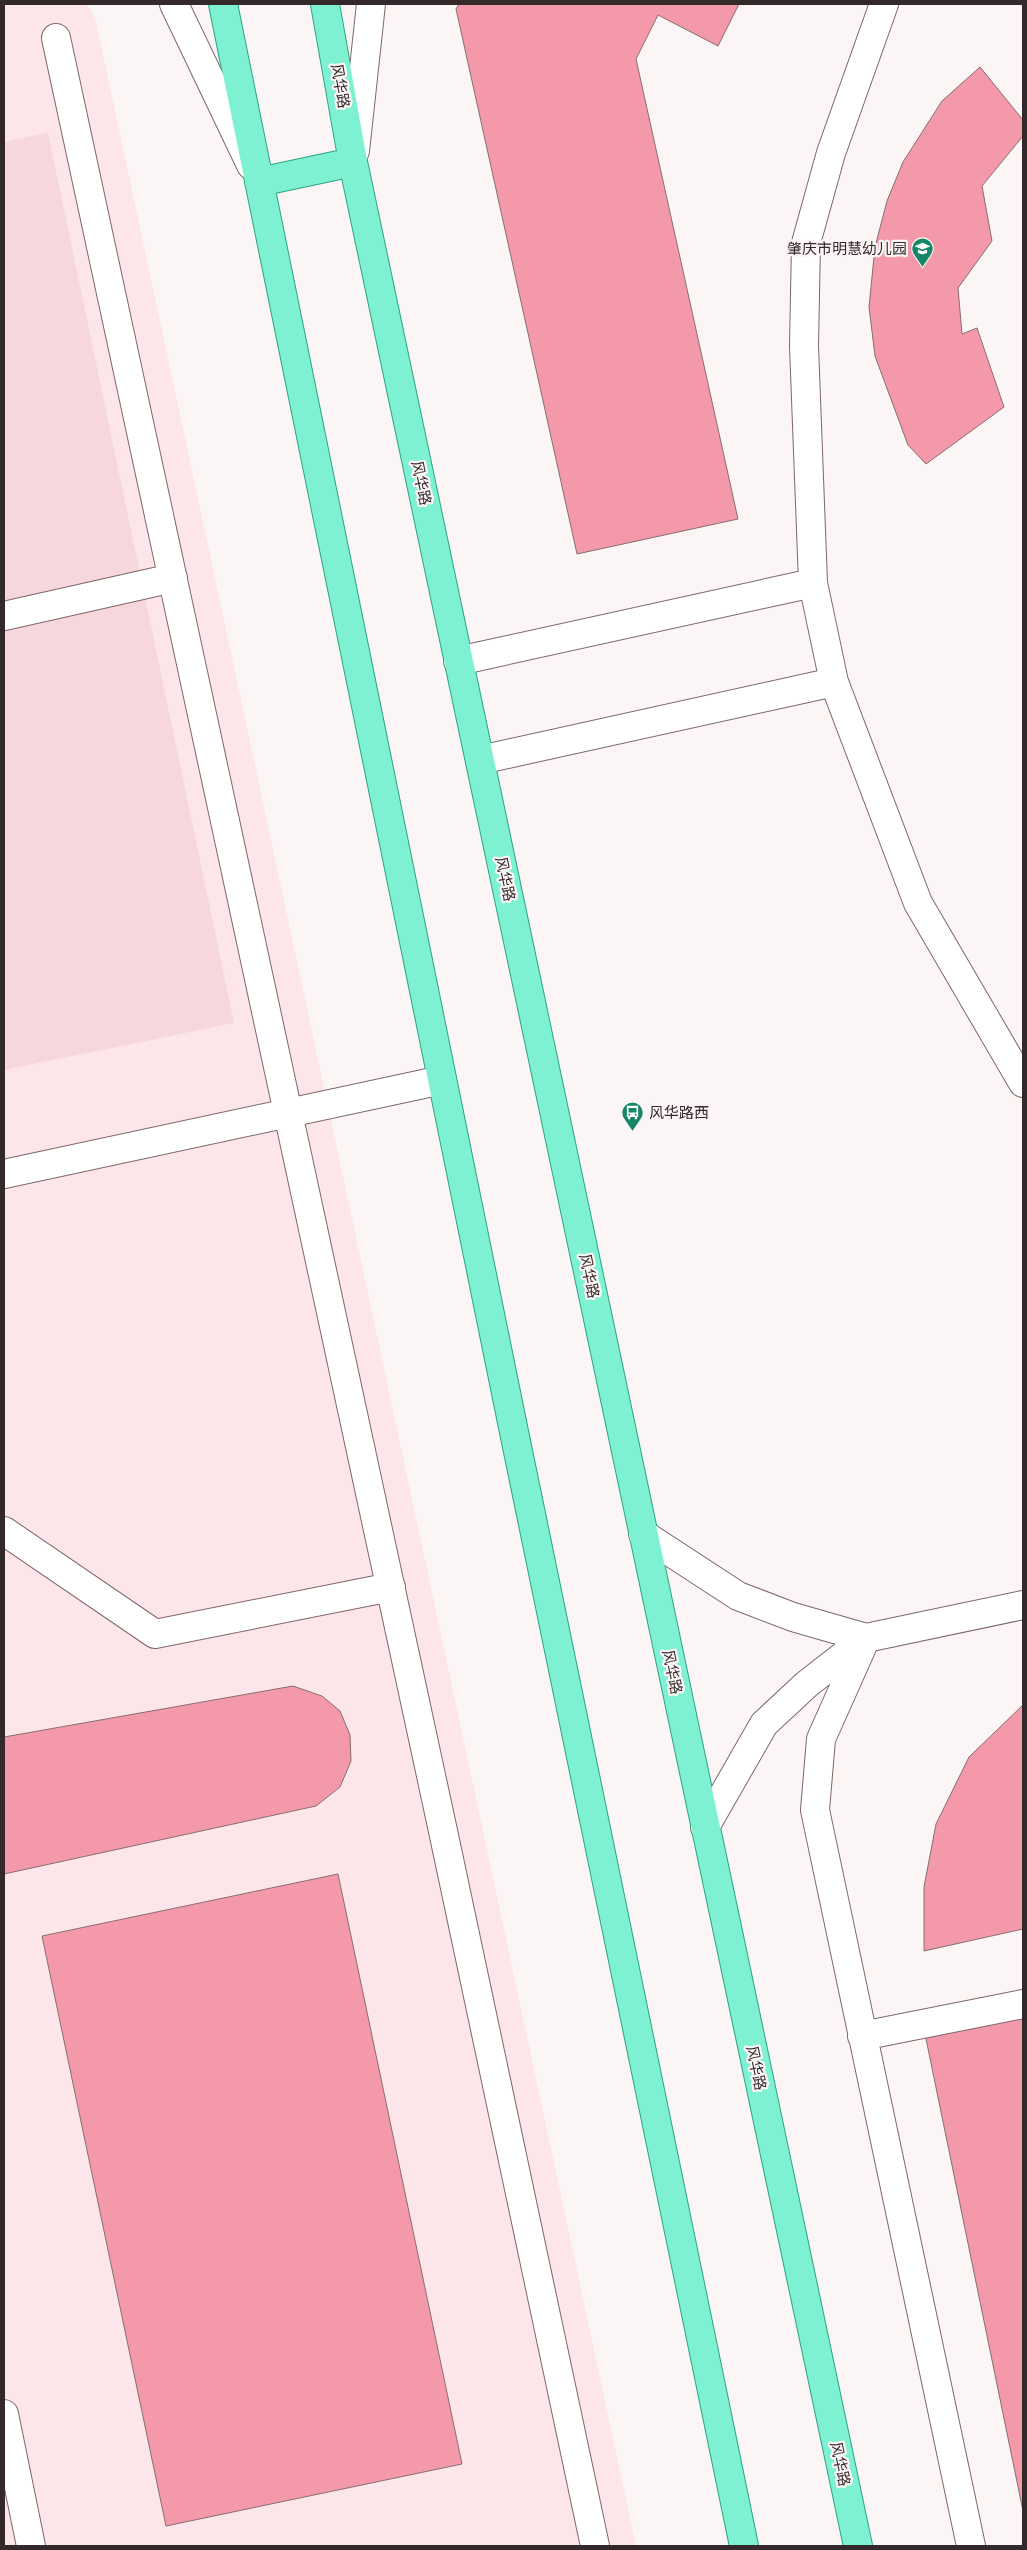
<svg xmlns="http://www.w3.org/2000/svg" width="1027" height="2550" font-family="Cabin,'Noto Sans SC',sans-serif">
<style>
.built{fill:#fde6ea}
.green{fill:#f6d7dc}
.building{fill:#f499aa;stroke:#866e72}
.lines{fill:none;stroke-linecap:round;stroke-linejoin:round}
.minor-casing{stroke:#7f666a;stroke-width:30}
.major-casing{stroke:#2ba482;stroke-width:30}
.minor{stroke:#fff;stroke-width:28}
.major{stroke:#7df1d1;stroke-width:28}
.labels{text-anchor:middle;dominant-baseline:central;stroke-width:4.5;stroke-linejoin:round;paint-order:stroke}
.street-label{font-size:15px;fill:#33282a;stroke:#fbf5f6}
.poi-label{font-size:15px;fill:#33282a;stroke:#fbf5f6;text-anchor:end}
</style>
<rect width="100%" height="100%" fill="#fbf5f6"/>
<path class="built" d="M4,4H86L95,17L636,2546H4Z"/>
<path class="green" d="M48,133L234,1023L4,1070V142Z"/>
<path class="building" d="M459,4H739L718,46L658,15L636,59L738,519L577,554L456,9Z
M980,67L1023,120V136L982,186L992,241L958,288L962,334L977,328L1004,407L926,464L908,445L875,356L869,307L875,247L887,201L903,162L942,101Z
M293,1686L322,1696L340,1711L350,1735L351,1761L340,1787L316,1806L4,1874V1737Z
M1023,1705V1929L924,1951V1887L936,1824L969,1757Z
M338,1874L462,2464L166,2526L42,1936Z
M1023,2008V2511L924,2029Z"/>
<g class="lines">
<defs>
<path id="minor" d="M174,4L251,165
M884,4L831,153L806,243L804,346L813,583L834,682L918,903L1023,1083
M56,38L443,1831L595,2546
M355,151L371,4
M4,616L173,578
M458,661L813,583
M480,760L834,682
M4,1174L442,1080
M4,1531L155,1634L391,1587
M643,1534L738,1596L793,1617L866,1638
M866,1638L821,1739L815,1810L971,2546
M705,1827L764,1724L807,1684L866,1638L1023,1605
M862,2036L1023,2004
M4,2414L31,2546"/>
<path id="major" d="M223,4L513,1427L744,2546
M325,4L353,162L858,2546
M259,182L353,162"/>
</defs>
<use href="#minor" class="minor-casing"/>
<use href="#major" class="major-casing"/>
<use href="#minor" class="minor"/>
<use href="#major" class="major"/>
</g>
<defs>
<symbol id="school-pin" viewBox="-11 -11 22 30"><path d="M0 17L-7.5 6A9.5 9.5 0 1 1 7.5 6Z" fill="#158767" stroke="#fbf5f6"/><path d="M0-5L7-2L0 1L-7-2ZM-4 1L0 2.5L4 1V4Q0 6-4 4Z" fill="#fff"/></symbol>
<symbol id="bus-pin" viewBox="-11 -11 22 30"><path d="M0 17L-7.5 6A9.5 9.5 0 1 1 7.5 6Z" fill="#158767" stroke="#fbf5f6"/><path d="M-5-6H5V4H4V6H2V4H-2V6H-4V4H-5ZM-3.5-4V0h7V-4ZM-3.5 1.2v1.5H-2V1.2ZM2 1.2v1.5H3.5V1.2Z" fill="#fff"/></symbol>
</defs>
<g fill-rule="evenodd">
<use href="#school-pin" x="910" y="236" width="25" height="34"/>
<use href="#bus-pin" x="620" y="1100" width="25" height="34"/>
</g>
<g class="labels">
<g class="street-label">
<text transform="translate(340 86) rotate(80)">风华路</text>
<text transform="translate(421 483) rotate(78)">风华路</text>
<text transform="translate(505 879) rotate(78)">风华路</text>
<text transform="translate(589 1276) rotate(78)">风华路</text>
<text transform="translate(672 1672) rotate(78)">风华路</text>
<text transform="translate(756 2068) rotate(78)">风华路</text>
<text transform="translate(840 2464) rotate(78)">风华路</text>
</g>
<g class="poi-label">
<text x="907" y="249">肇庆市明慧幼儿园</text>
<text x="649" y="1113" text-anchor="start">风华路西</text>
</g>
</g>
<rect width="1027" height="2550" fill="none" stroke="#33282a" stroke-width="10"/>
</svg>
